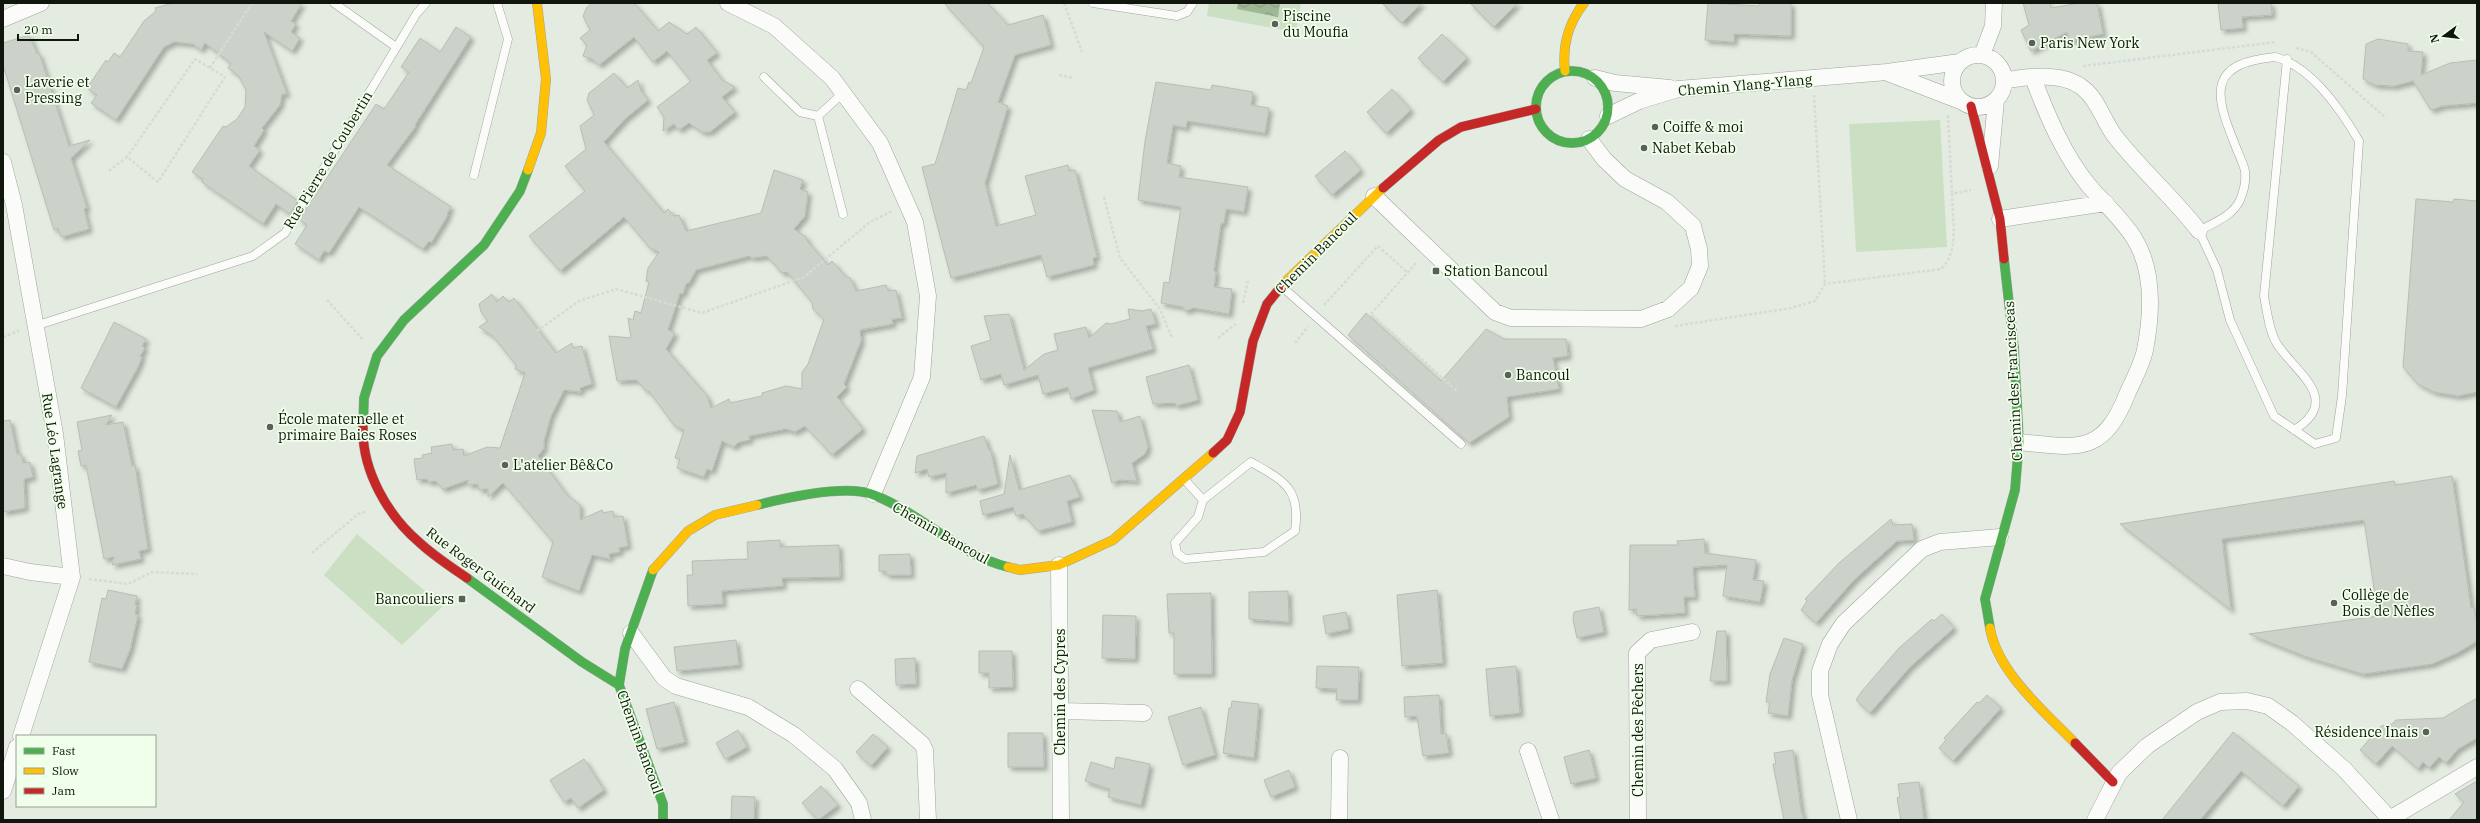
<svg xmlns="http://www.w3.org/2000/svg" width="2480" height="823" font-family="'IBM Plex Serif',serif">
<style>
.grass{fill:#cbdfc2}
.water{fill:url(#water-waves)}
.building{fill:#ccd2c9;stroke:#b7beb4;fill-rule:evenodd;filter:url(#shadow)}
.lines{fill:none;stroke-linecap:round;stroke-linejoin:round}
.lane-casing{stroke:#9ea49c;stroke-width:9}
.street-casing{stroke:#9ea49c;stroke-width:17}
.fast-casing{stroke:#9ea49c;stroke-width:10}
.slow-casing{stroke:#9ea49c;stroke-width:10}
.jam-casing{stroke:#9ea49c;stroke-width:10}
.path{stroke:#d7dad6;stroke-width:2.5;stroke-dasharray:3 2;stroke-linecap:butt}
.lane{stroke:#fbfcfa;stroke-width:8}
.street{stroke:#fbfcfa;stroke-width:16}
.fast{stroke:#4caf50;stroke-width:9}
.slow{stroke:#ffc107;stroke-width:9}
.jam{stroke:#c62828;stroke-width:9}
.poi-dot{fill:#5a6058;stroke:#f0ffe9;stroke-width:1.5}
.labels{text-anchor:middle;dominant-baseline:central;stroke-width:3.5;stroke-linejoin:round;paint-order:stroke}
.poi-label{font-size:14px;fill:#10150e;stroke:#f0ffe9;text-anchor:start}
.street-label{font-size:14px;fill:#10150e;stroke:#f0ffe9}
</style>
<defs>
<pattern id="water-waves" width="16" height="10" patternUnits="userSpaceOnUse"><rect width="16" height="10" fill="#9fb795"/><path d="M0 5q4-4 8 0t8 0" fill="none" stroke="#889c7f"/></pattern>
<filter id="shadow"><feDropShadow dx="3.5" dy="3.5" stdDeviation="2" flood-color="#0004"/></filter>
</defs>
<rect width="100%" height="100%" fill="#e4ece1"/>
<path class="grass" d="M1209,3H1301L1296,32L1207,16Z
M1940,120L1947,247L1856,252L1849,124Z
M357,534L443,606L402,645L324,575Z"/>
<path class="water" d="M1238,3H1280L1278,17L1237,9Z"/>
<path class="building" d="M173,3H302L291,21L296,24L291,32L300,38L292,51L264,32L287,94H282L280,105L262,128L264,130L254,146L260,150L249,166L298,201L290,214L276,204L263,224L202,182L203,179L192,172L223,126L226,127L237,119L245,107L246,90L238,75L228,68L231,63L205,43L201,50L193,44L174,42L164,47L116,120L91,103L97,95L87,88L106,60L108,62L114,53L120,57L144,21L156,11L155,8Z
M592,3H634L658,31L669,22L687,34L696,27L717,53L707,60L722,80L735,87L722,97L735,112L710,132H702L689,123L679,130L674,124L663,131L664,117L657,107L691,81L667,51L653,62L634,37L599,65L592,59L583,56L587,45L580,38L590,30L583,16L587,7Z
M944,3H987L1008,25L1043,15L1051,45L1015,55L998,102L1008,106L985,183L996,226L1036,215L1025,176L1068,165L1069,171L1075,170L1097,257L1093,258L1094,265L1047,277L1041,255L951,278L922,167L935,164L958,88L966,90L969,82L971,83L984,47Z
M1382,3H1422L1402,23Z
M1470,3H1518L1494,27Z
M1708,3L1759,6V3H1791V36L1734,34V42L1705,40Z
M2023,3H2050L2051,8L2079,3H2097L2103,34L2069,41L2067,32L2031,51L2021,30L2029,25Z
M2218,3H2271L2272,15L2242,17L2243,28L2221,30Z
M456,27L471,37L415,125L416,126L387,165L451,207L447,214L448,215L431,243L429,241L423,249L359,207L329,253L324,251L319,260L295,244L307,225L299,220L376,104L384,109L409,72L401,67L420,38L440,52Z
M1442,34L1467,58L1443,82L1418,58Z
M29,35L37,54L39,53L69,146L90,140L71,158L87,208L84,209L89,229L61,237L58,228L54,230L3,65V43Z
M2378,39L2408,44V51L2423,52L2421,75L2450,63L2477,60V103L2442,106L2431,110L2413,81L2394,86L2375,85L2363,79L2366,44Z
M614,73L627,88L638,80L641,91L648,100L625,119L604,142L664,213L668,209L674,216L679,215L686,231L761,213L774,170L803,180L800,189L808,192L805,216L794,229L806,237L808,242L828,265L832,261L845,276L850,278L856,291L886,285L888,291L896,290L902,318L892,319L893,324L860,330L861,341L844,384L847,387L837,397L863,429L832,455L805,426L795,432L786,429L749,436L750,440L739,442L734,447L722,441L712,471L707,469L704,477L677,468L680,459L675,458L684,430L674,425L649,391H646L637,380L617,381L609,336L631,338L628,318L633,320L635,311L641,313L649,282L646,281L648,268L659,252L650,248L624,217L560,271L529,236L585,191L565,166L586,149L580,126L594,115L587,100L589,93ZM749,256L752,258L767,256L782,273L787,272L812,302L813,309L824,319L808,364L802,372V389L786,386L762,393V396L730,403L729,399L711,408L707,396L666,349L675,333L668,330L680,293L683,294L686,284L689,283L696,270Z
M1156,82L1211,90L1212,85L1253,92L1251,105L1269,108L1265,133L1187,121L1186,128L1173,125L1167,163L1181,166L1179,177L1248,187L1244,212L1226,209L1224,223H1221L1214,271L1216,272L1214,287L1232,289L1229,314L1194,308L1185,311L1183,307L1161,303L1164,282L1169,283L1181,207L1138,200L1145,141Z
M1392,89L1411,110L1386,133L1367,112Z
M1345,151L1361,170L1332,195L1315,176Z
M2416,199L2453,202L2454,199L2477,201V392L2458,396L2434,392L2418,384L2403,367Z
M492,294L497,302L503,296L509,302L514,298L556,353L572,343L573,348L582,346L592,384L580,388L581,392L564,390L551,416L544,441V448L538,456L567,495L580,505V520L602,510L603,513L613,511L614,517L623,516L628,546L619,548L620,552L609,554L610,559L592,555L579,591L542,577L553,542L503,483L488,497V489L479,490L478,484L468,485V480L443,489L436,481L428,482L427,479L417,480L414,459L423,458L422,455L432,453L431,447L452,444L453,450L463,449L464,456L487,447L500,448L525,373L515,369L516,365L493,336L479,327L488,321L481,312L479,304Z
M1128,309L1142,311L1151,309L1156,324L1146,326L1153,349L1088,368L1094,390L1071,399L1068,387L1043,394L1038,375L1004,385L1001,374L981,380L971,346L991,340L984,316L1009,314L1024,370L1044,354L1058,350L1054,334L1086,327L1089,338L1106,323L1111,324L1130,319Z
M1366,313L1441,381L1486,329L1504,339H1566L1568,356L1553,358L1559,389L1507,397L1509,417L1469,443L1348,335Z
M114,322L146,339L142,346L145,348L140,356L142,357L138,367L116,407L81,388Z
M1189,365L1198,400L1176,406L1175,403L1153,404L1146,377Z
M1092,410L1117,411L1120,422L1140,416L1148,447L1145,454L1132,463L1137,481L1119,480L1112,483Z
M112,415L106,425L123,422L132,466L135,465L148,549L139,551L141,559L112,565L114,557L104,559L86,465L81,466L78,451L82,450L77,422Z
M10,420L17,454H21L23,463L30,462L33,477L24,479L25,508L3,512V421Z
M984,436L988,448L991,452L998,484L978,490L976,485L946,493V473L929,477L927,469L915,473L917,456Z
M1010,455L1019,490L1070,475L1080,497L1067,501L1072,522L1038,531L1023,514L1016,516L1013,507L983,515L980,501L1004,494Z
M2452,476L2471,608L2474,607L2477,624V641L2459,652L2432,664L2363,674L2307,657L2249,634L2378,616L2364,520L2222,539L2231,610L2120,524L2394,481L2395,485Z
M1891,519L1893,525L1912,524L1914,540L1897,541L1854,580L1816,623L1801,610L1807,601L1805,599L1839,563Z
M1704,539L1705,553L1756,560L1753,580L1764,581L1760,602L1723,596L1727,565L1693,567L1695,597H1684L1685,613L1637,616L1636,609L1629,610L1630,545H1678L1677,541Z
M780,540V547L839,545L840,577L782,578L783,586L722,591L723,604L688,606L687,575H693L692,561L748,559L747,542Z
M910,554L911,575H886V571H879V555Z
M108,590L137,596L135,605H137L135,614L138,615L130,650L122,669L89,662L102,598L106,599Z
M1437,590L1443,663L1402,666L1397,595Z
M1288,591L1289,622L1249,619V592Z
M1211,593L1212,674H1174V633H1169L1167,594Z
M1599,607L1604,632L1577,638L1573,619L1574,612Z
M1346,612L1349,629L1326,634L1323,616Z
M1942,614L1954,628L1910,667L1870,713L1856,700L1862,691L1899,648L1932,619L1934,621Z
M1103,615L1136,616L1135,659L1102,658Z
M1717,631H1726L1727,681H1710Z
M1784,638L1803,644L1792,680L1788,716L1768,713L1770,702H1766L1770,674Z
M736,640L739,665L677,671L674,647Z
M979,651H1012L1013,687L989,688V673H979Z
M915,658L916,684L896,685L895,659Z
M1317,666L1359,667L1358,700H1336L1337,689L1316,688Z
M1516,666L1520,713L1490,716L1486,669Z
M1439,695L1441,734L1446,733L1449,753L1423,756L1417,716L1405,717L1404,697Z
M1987,695L2001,708L1953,761L1939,748L1946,740L1944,738L1977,702L1979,703Z
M2477,698V738L2458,749L2446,763L2439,757L2429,768L2423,762L2418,769L2392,746L2376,764L2360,750L2381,726L2392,724L2396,720L2443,718Z
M1232,701L1259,704L1254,758L1223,753L1229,708H1231Z
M674,702L685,742L657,749L646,709Z
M1201,707L1215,755L1183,765L1168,717Z
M738,730L747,747L725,759L716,743Z
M2233,732L2299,786L2283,806L2241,771L2200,820H2162Z
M1008,733H1043L1044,767H1008Z
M873,734L888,747L871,766L856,752Z
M1589,750L1596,778L1571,784L1564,757Z
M1793,750L1801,810L1804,820H1784L1773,764H1776L1774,753Z
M1116,757L1150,764L1141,805L1108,797L1110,789L1085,781L1091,762L1114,769Z
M584,759L604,790L578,808L571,798L564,802L550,780Z
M1289,770L1295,787L1271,797L1264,780Z
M2477,781V820H2449L2464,802L2455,794Z
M1919,782L1924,820H1901L1897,798L1900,797L1898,784Z
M821,786L838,805L818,820L802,803Z
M732,796L755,797L754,820H731Z"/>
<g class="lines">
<defs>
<path id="lane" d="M334,3L396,47
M1093,3L1177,16L1187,12L1193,3
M2275,57C2311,66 2341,110 2359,141L2342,396L2336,438L2315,444L2274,416L2230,320L2217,270L2199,231C2213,223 2233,216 2240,200C2244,191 2246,181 2245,171C2243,162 2237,151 2234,142C2213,91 2210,63 2275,57Z
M2287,59L2264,296C2267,311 2269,331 2277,344C2296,373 2343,400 2294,430
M764,77L800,112L818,116L843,93
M818,116L843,214
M474,175L508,39L497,3
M1281,286L1461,444
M35,326L253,256L285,233L417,13L426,3
M1184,479L1203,500L1198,517L1175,543L1177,553L1185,559L1264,552L1295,531C1301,488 1284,481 1251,462L1203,500"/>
<path id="street" d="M728,3L774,26L832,78L880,143L915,222L928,296L922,377L873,494
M3,19L41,3
M1982,55L1993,26L1994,3
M1952 81a26 26 0 1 1 52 0a26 26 0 1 1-52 0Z
M1888,73L1963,102
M1595,78L1615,83L1670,88
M2004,81C2028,76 2064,72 2084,89C2098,100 2103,120 2114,135C2140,169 2173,197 2199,231
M1608,116L1639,101L1678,89L1887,72L1960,62
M3,162L14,205L55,434L72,577L21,736
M1990,166L1996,100
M1374,196L1495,312L1511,318L1641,319L1668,309L1691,288L1700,266L1699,249L1693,226L1667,202L1625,179L1604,159L1589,139
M2000,219L2106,203
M2019,442C2078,448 2103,456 2128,392C2134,379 2142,364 2145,350C2152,314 2154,270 2134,238C2122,219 2105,204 2090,187C2064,156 2047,115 2033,78
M1059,565L1061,820
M3,566L30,572L72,577
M631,633L664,678L676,686L748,707L794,735L835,769L859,803L863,820
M858,689L922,744L925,750L928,820
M1060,711L1144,713
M1528,751L1551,820
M3,791L17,747
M1339,820L1340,758
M1638,820L1637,653L1651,640L1692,632
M1849,820L1820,695V671L1830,644L1843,624L1922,549L1940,542L2000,537
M2095,820L2119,773L2147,746L2197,712L2220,702L2247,701L2268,706L2292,723L2344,769L2389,818
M2388,820L2477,767"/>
<path id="fast" d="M1536 107a36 36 0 1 1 72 0a36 36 0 1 1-72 0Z
M363,428L364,398L377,356L404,320L484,245L520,191L528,170
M757,505C785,498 847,484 874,495C922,514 959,555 1008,567
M653,570L625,649L619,685L663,804V820
M467,578L582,662L619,685
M1990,628L1985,599L2015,490L2019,442L2014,348L2004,259"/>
<path id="slow" d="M1565,71C1562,45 1568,24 1584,3
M528,170L541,133L546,79L537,3
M1284,283L1383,188
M1008,567L1020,570L1059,565L1113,540L1213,453
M653,570L688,531L715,515L757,505
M1990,628C1997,672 2045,712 2075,743"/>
<path id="jam" d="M1971,106L2000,219L2004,259
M1383,188L1439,140L1461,127L1536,109
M363,428C362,471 388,516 420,543C434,556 451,567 467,578
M1213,453L1227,440L1240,412L1253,341L1267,304L1284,283
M2075,743L2113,782"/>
</defs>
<use href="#lane" class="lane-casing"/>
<use href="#street" class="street-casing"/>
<use href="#fast" class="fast-casing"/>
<use href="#slow" class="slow-casing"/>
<use href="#jam" class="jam-casing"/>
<path class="path" d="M1064,3L1082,52
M2296,48L2311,52L2386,118
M2083,66L2276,42
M210,68L252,3
M1059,75L1074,78
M1814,95L1825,284
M1948,115L1952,194
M109,171L127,157L158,182L225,77L195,59L127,157
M1104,197L1120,258L1160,309L1172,338
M1416,263L1371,314L1458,392
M327,300L364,341
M1243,303L1248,281
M1324,305L1378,246L1407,272
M1675,326L1791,308L1815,301L1825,284L1941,269C1960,252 1952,218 1952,194L1971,190
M537,331L579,301L616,289L702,313L804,277L870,222L892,211
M3,337L19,331
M1218,338L1237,323
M1295,343L1308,327
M312,553L358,514L367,511
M89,579L128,584L152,572L197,574"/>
<use href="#lane" class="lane"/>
<use href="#street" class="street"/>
<use href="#fast" class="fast"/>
<use href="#slow" class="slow"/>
<use href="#jam" class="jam"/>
</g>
<g class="poi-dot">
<circle cx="1275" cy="24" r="4"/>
<circle cx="2032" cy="43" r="4"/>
<circle cx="17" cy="90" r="4"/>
<circle cx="1655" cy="127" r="4"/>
<circle cx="1644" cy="148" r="4"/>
<rect x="1432" y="267" width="8" height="8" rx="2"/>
<circle cx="1508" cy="375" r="4"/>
<circle cx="270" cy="427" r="4"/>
<circle cx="505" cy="465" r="4"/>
<rect x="458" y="595" width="8" height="8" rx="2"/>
<circle cx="2334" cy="603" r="4"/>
<circle cx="2426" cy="732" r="4"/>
</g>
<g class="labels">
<g class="poi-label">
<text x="1283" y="16">Piscine<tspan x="1283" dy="16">du Moufia</tspan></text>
<text x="2040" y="43">Paris New York</text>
<text x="25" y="82">Laverie et<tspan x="25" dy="16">Pressing</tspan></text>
<text x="1663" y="127">Coiffe &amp; moi</text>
<text x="1652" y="148">Nabet Kebab</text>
<text x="1444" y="271">Station Bancoul</text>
<text x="1516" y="375">Bancoul</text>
<text x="278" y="419">École maternelle et<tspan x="278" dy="16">primaire Baies Roses</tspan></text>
<text x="513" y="465">L'atelier Bê&amp;Co</text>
<text x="2342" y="595">Collège de<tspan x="2342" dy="16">Bois de Nèfles</tspan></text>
<text x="454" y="599" text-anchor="end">Bancouliers</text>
<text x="2418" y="732" text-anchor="end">Résidence Inais</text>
</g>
<g class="street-label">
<text transform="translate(1745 85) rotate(-5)">Chemin Ylang-Ylang</text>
<text transform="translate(328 160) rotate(-59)">Rue Pierre de Coubertin</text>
<text transform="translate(1316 253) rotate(-45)">Chemin Bancoul</text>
<text transform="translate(2013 381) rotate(-93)">Chemin des Francisceas</text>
<text transform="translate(55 451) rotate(82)">Rue Léo Lagrange</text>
<text transform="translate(941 533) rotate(30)">Chemin Bancoul</text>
<text transform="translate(481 570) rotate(37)">Rue Roger Guichard</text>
<text transform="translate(1060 692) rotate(-90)">Chemin des Cypres</text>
<text transform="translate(1638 730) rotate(-90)">Chemin des Pêchers</text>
<text transform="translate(640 742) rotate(70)">Chemin Bancoul</text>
</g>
</g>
<rect width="2480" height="823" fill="none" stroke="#10150e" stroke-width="8"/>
<rect x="16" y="735" width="140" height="72" fill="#f0ffe9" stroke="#96a191"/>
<rect x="24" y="748" width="20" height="6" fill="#4caf50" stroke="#96a191"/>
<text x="52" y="755" font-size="12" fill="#10150e">Fast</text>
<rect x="24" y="768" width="20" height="6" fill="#ffc107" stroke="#96a191"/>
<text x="52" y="775" font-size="12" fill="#10150e">Slow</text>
<rect x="24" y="788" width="20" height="6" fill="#c62828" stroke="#96a191"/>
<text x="52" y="795" font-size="12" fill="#10150e">Jam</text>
<g transform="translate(2444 36) rotate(255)" stroke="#f0ffe9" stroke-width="3" paint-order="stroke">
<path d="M0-3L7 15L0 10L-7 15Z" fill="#10150e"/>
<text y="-6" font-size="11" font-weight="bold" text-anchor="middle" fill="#10150e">N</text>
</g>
<path d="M18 34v6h60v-6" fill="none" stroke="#10150e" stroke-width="2"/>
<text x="24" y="34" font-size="12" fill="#10150e" stroke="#f0ffe9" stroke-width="3" paint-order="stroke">20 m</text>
</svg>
